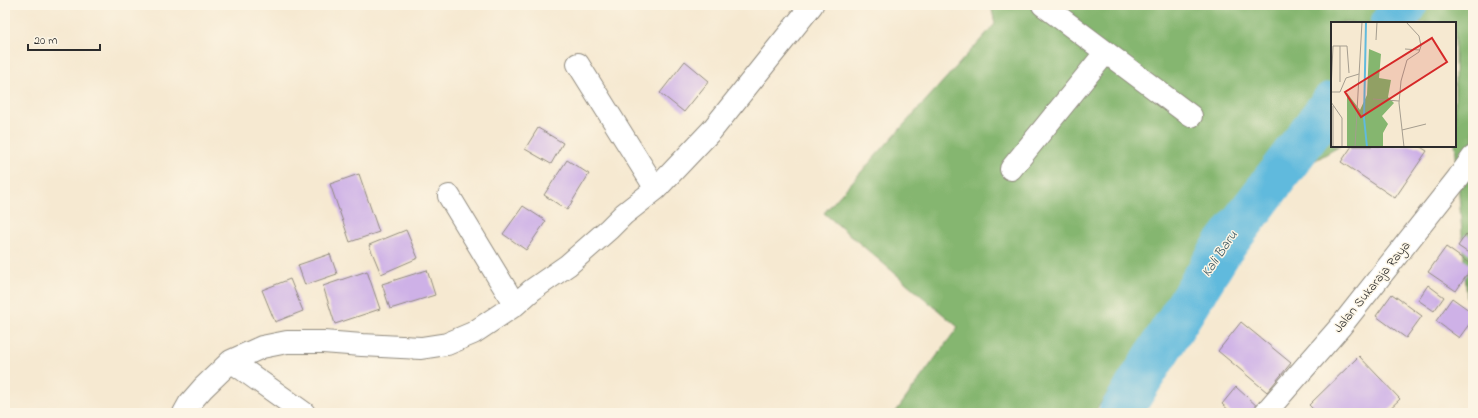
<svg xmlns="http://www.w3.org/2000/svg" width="1478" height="418" font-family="'Indie Flower',sans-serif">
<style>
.forest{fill:#85b66f;stroke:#58704d}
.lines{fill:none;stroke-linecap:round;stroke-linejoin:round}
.river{stroke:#60badd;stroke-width:43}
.building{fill:#ceb1e7}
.minor-casing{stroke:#908a7e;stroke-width:24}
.tertiary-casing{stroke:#908a7e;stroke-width:24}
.minor{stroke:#fff;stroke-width:22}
.tertiary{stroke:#fff;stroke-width:22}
.labels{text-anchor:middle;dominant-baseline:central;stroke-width:3;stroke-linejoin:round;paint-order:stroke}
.street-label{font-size:13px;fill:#2b2b2b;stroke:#fcf5e5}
.water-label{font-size:14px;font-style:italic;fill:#3b5660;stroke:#fcf5e5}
.inset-river{fill:none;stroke:#60badd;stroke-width:2}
.inset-road{fill:none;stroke:#a59d8f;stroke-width:1}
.view{fill:#d62828;fill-opacity:0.15;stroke:#d62828;stroke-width:2}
.inset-edge{fill:none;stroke:#2b2b2b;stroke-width:2}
</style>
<rect width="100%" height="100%" fill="#fcf5e5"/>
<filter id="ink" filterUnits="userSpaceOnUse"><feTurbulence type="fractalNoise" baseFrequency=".025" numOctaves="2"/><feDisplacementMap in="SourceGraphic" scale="8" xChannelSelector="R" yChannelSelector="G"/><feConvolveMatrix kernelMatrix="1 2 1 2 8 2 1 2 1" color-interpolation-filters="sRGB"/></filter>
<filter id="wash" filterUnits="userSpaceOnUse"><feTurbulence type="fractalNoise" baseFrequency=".012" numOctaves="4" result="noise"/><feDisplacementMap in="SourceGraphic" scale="16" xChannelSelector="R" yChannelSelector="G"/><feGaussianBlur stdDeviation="0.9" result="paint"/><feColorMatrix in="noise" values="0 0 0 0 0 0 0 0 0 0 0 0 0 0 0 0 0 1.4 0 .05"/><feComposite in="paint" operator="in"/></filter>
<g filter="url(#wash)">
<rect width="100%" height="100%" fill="#f6e9d1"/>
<path class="forest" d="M991,5H1473V376L1455,142V23H1332V146H1340L1235,207L1094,413H895L958,327L824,213L995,24Z"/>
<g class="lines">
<path class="river" d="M1392,23L1406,5
M1120,413L1222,249L1332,103"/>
</g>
<g id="blocks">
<path class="building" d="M685,61L709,81L684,112L660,93Z
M538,128L563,143L551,164L525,149Z
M1352,146H1419L1427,151L1395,198L1341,162Z
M567,160L589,174L567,210L544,195Z
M359,174L379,232L350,242L330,184Z
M523,206L546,221L526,250L503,234Z
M406,230L418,258L381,274L369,245Z
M1466,234L1473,239V256L1458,246Z
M1446,247L1473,266L1456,291L1428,272Z
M330,254L337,274L305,285L298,265Z
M427,270L435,295L390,309L382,284Z
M367,271L380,309L335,324L323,286Z
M290,279L303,311L275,322L262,290Z
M1428,285L1444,297L1434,311L1418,300Z
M1392,294L1422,316L1406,338L1376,316Z
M1452,298L1473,313V319L1459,338L1436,321Z
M1241,322L1291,363L1267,392L1218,351Z
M1359,356L1400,399L1385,413H1317L1309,405Z
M1236,387L1258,407L1253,413H1232L1222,404Z"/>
</g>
</g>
<g filter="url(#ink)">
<use href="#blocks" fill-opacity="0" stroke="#908a7e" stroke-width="1"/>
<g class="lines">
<defs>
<path id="minor" d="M1043,5L1191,116
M578,64L656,189
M1011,169L1106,52
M449,196L515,305
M231,361L304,413
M184,413L189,404L203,388L231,361L262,347L287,342H323L362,345L421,348L447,344L473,333L515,305L532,290L568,265L609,229L624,214L656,189L712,130L812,5"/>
<path id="tertiary" d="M1265,413L1341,326L1458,178L1473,157"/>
</defs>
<use href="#minor" class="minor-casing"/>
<use href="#tertiary" class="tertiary-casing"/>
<use href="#minor" class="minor"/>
<use href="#tertiary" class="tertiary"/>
</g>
</g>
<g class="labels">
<g class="street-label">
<text transform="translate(1372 287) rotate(-51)">Jalan Sukaraja Raya</text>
</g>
<g class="water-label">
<text transform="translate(1220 254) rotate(-56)">Kali Baru</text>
</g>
</g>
<g transform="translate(1331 22)">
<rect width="125" height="125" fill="#f6e9d1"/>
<path d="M38,27L50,32L48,56L60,58L57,75L63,81L51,94L57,102L52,111V125H16V71L29,88L36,73Z" fill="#85b66f"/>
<path class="inset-river" d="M35,0L33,96L36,125"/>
<path class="inset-road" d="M45,18L46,0M9,24V60M74,27L89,28M0,68L2,24H16L18,51M0,70H9L15,56L28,52M42,77L68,79M0,80L11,96V125M2,84V125M71,108L95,102M24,125L31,0M73,125L68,81L70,59L76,38L88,30L90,24L88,14L75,0"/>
<path class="view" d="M101,16L116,40L30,95L14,70Z"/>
<rect width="125" height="125" class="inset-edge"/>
</g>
<rect width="1478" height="418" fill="none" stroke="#fcf5e5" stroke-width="20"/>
<path d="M28 44v6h72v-6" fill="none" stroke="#2b2b2b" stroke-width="2"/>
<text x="34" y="44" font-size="12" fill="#2b2b2b" stroke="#fcf5e5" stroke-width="3" paint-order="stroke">20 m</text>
</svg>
